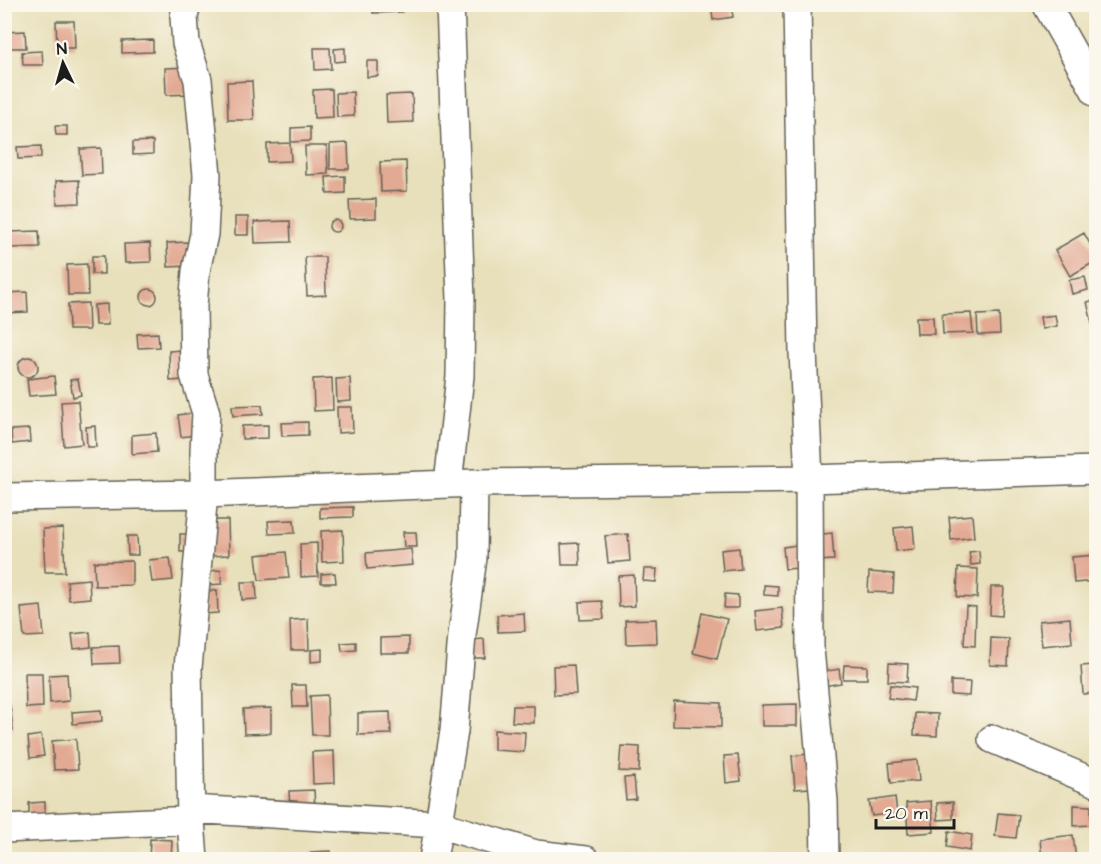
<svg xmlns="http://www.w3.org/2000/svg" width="1101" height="864" font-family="'Architects Daughter',sans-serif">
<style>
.building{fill:#e2a993}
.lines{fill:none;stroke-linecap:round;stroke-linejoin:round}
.minor-casing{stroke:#636154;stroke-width:30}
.minor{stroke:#fff;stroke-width:27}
</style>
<rect width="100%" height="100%" fill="#fbf7ec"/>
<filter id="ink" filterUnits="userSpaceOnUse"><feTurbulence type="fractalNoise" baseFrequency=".0167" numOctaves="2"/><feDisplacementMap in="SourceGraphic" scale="12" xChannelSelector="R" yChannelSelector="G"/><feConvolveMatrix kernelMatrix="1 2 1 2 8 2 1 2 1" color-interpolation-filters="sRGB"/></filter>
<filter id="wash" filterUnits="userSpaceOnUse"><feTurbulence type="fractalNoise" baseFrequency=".008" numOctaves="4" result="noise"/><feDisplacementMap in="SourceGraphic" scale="24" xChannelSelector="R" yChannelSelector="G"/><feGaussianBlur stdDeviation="1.35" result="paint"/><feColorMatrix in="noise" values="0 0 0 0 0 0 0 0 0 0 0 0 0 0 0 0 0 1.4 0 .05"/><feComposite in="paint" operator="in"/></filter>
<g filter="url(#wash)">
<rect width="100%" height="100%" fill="#e8e0bb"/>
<g id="blocks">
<path class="building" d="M115,4H137V8L115,9Z
M373,4H402V12L373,13Z
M711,4H731L733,17L713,20Z
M56,21H74L75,48H57Z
M25,31L26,48H7L6,32Z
M153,40V52L122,53V41Z
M314,48H330L331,69L315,70Z
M345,48V61L335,62L334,49Z
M42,51L43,65H23L22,52Z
M367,61H378V76L367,77Z
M191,67L192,94L166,95L165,68Z
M252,81L254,120H228L227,82Z
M332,89L333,117L314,118L313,90Z
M353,92L354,116L337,117L336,93Z
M412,94L413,122L387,123L386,95Z
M55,126H67V135H56Z
M310,127V141L291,142V128Z
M153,141V154L133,155V142Z
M290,143L291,161L267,162V144Z
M348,143L349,169H330V144Z
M41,146V158L18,159L17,147Z
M305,146H327L328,174L306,175Z
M101,148L102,174L82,175L80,149Z
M406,161L407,191L381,192L380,162Z
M345,176V193L327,194L326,177Z
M79,180L80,203L57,204L56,181Z
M376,199V218L350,219L349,200Z
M235,217H248V235H235Z
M329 226a6 6 0 1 1 12 0a6 6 0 1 1-12 0Z
M290,221L291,242L255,243L254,222Z
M39,231L40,247L10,248V232Z
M1084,233L1096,255V261L1070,276L1055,250Z
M188,242L189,266L168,267L167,243Z
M150,243L151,262L125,263L124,244Z
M92,256H104V274H92Z
M305,257H325L326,295L307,296Z
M87,264L88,295H68L67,265Z
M1085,277L1088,290L1072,294L1069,280Z
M141 297a8 8 0 1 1 16 0a8 8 0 1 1-16 0Z
M27,292L28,312L4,313V293Z
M1096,300V326L1093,327L1087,302Z
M88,303L89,330H69L68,304Z
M107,304L108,325H95L94,305Z
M971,313L973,333L943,334L942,314Z
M999,314L1000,334L978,335L977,315Z
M1055,315L1057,326L1042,329L1040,317Z
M916,317H933L934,334H917Z
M158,333L159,347L138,348L137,334Z
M183,350L184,380L170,381L169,351Z
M18 367a10 10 0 1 1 20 0a10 10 0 1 1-20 0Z
M54,376L56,394L29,396L27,379Z
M332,378L333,410L314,411L313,379Z
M350,378L351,401L337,402L336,379Z
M78,379L81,395L73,397L70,380Z
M78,401L82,444L64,446L61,402Z
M262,405L263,414L233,416L232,406Z
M337,407H352L353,432L338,433Z
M192,413L195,435L181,437L178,415Z
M308,422V435L282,436L281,423Z
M268,425V438L242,439V426Z
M95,426L96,447H87L86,427Z
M29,429L30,442L12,444L11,430Z
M156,433L157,452L132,454V435Z
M353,507V517L320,518V508Z
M972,515L974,537L951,540L949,517Z
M208,520H228L229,555L210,556Z
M294,520L295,533L269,534L268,521Z
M913,526L915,549L896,551L894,528Z
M63,528L65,572H45L43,529Z
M343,530L344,561L322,562L321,531Z
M403,532H416L417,547H404Z
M832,533L834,560L817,561L815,535Z
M180,534H192V552H180Z
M628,534L630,561L608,563L605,536Z
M127,536H137L138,555H128Z
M317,543L318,576L301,577L300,544Z
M579,543L580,565H562L561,544Z
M797,545L800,568L785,569L783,547Z
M739,548L741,569L723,571L721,550Z
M411,549L413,565L367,569L366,553Z
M979,551L980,564L971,565L969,552Z
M286,552L289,578L259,580L256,555Z
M1096,555V581L1074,583L1072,557Z
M170,558L173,580L152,582L149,560Z
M132,561V585L95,586L94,562Z
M958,568L978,569L977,598L957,597Z
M644,569H657L656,582L643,581Z
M221,570L222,584L208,585V571Z
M869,572L894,574L893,593L868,592Z
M335,573L336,583H321V574Z
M634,575L635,606L619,607L618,576Z
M89,579L90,598L69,600L67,581Z
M241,582H256L257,599L242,600Z
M764,585L778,586V596L764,595Z
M991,587H1004L1002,616L990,615Z
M217,590L218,613L204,614V591Z
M725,594L738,595V608H724Z
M602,601L604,619L580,620L579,602Z
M41,606L44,636L24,637L21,608Z
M966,606L976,607L975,646L964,645Z
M782,608L784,628L757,631L755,611Z
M524,613L525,631L498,632L497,615Z
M702,613L727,619L717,659L693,653Z
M1070,618L1072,643L1042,646L1039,621Z
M308,619L309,650H291L290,620Z
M656,619L657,643L626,644L625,620Z
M90,632L91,647L74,649L72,634Z
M409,637V653H380V638Z
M991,638L1009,639L1008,666L990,665Z
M484,639L485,658H471L470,640Z
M356,642V650L342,651L341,643Z
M119,646L120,663L94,664L93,647Z
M322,649V661L311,662V650Z
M889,663L908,664L907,682L888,681Z
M574,665L576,694L554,695L553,666Z
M844,665L867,666V679H843Z
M1095,665L1096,693L1083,694L1081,666Z
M839,669L841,683L824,686L822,672Z
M25,673H42L43,707L26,708Z
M67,674L69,701L50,703L49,675Z
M951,681L970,682L969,696L951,695Z
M292,685H306L307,707H293Z
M890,685L915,688L913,701L888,698Z
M327,695L328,735H312L310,696Z
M674,701L721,703V727L673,726Z
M797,704V726H762V705Z
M10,705L13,730L4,731V706Z
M513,706H534V723L512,722Z
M271,708V733L244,734L243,709Z
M101,710L102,721L73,724L72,712Z
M390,712L391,734L358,735V713Z
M915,713L938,714L937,736L914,735Z
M494,730L525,732L524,752L494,750Z
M41,735L44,756L30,758L28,737Z
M76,739L78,769L54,770L52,741Z
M621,746L640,747L639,772L619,771Z
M334,751L335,783L313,784L312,752Z
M807,754L811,788L795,789L792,756Z
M738,755L741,781L726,783L724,756Z
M917,760L919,781L891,783L889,763Z
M634,777L636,799L626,800L624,778Z
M314,790L315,809L290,810L289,791Z
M895,797L897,813L872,816L869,801Z
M931,801L934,832L908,834L906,803Z
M45,802V814H29V803Z
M953,802V819L938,820L937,803Z
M1074,805L1091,806V825L1074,826Z
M998,813L1019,815L1016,838L995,836Z
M949,831L972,835L970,851L947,847Z
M1073,835L1076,860H1042L1040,839Z
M150,839L172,840L171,860H149Z
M331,851V860H311V852Z"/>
</g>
</g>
<g filter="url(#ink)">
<use href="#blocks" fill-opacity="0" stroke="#636154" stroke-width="1.5"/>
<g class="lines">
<defs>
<path id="minor" d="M187,4L184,17L186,43L198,80L207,175L204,234L196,271L193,306L194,375L206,413L204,450V494L188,668L191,820L194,860
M797,4L803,352L809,479L810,649L824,801L825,860
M1046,4L1096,93
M448,484L460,376L461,300L450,4
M4,497L204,494L474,483L809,479L1096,470
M992,739L1096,783
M191,809L438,824L536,854L586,860
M4,829L191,820
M433,860L454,731L462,635L473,558L474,483"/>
</defs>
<use href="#minor" class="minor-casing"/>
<use href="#minor" class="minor"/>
</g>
</g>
<rect width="1101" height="864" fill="none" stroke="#fbf7ec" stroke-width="24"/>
<g transform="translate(63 63) rotate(355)" stroke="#fbf7ec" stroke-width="4.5" paint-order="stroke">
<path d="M0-4.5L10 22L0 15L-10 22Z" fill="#1c1c1c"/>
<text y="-9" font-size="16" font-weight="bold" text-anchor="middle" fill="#1c1c1c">N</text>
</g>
<path d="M876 819v9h78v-9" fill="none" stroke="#1c1c1c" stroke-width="3"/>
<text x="885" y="819" font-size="18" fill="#1c1c1c" stroke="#fbf7ec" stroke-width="4.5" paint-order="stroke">20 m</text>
</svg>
